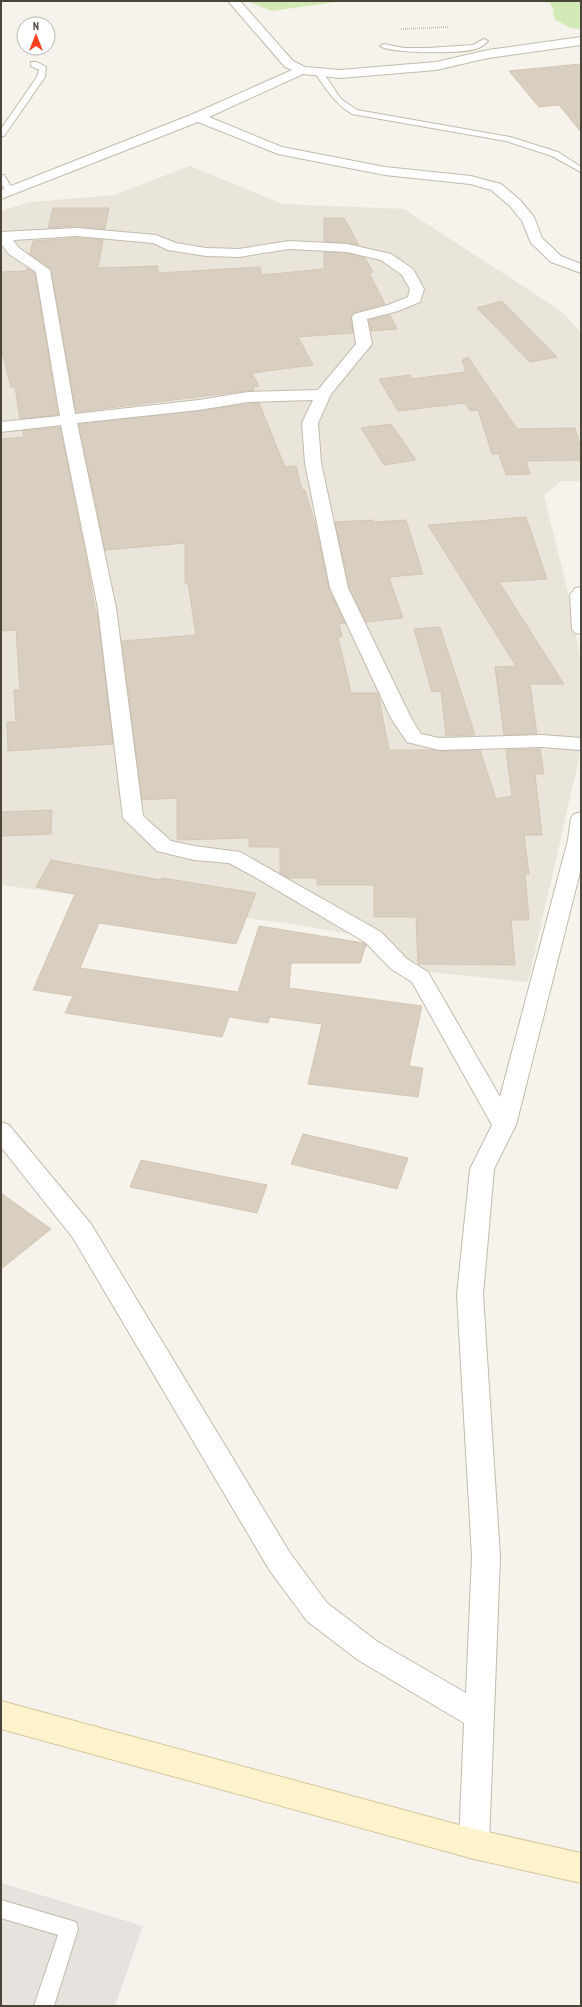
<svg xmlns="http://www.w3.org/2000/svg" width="582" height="2007" font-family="'PT Sans Narrow',sans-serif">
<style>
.residential{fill:#eae5da}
.industrial{fill:#e6e2dd}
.green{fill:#d2eab5}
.building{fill:#d8cfc1;stroke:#d3c7b4}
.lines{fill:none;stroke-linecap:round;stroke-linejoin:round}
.lane-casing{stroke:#c2bbae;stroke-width:2}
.street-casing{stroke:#c2bbae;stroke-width:2}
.secondary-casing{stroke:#d6c79b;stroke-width:2}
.path{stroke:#c4b79f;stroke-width:1.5;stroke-dasharray:1 1;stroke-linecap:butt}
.lane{fill:#fff;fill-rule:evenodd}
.street{fill:#fff;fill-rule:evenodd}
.secondary{fill:#fff3cd;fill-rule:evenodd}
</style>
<rect width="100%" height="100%" fill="#f6f3ec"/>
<path class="residential" d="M190,166L283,204L404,209L561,311L581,332V481H561L544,496L570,600L581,664V743L577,767L528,982L429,972L350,934L292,924L1,885V211L30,202L114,195Z"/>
<path class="industrial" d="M1,1883L143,1926L115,2006H1Z"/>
<path class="green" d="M246,1H343L272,11Z
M538,1H581V29L571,28L554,19L553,9L550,3Z"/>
<path class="building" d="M581,64V132L559,105L539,107L509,71Z
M53,208H109L105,229L77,226L48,228Z
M324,218H344L359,245L324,241Z
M77,238L103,240L98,268L158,266V273L260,267L262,275L324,269V252L347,253L365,258L373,272L369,273L385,304L353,313L351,317L353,333L298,337L313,365L252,373L259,386L253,387L254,390L76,412L51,270L30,254L33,241Z
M27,268L35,273L58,415L20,419L15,387H11L1,348V272L26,271Z
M502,301L557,357L530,362L477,308Z
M390,315L397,329L371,331L369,320Z
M468,357L517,429L575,428L581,448V460L526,461L530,474L506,475L499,454H492L478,410L470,411L465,403L398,411L379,379L410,375L412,379L466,372L462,360Z
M259,403L285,467L296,466L302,490H305L315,523L329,588L345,623L339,624L342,637H338L351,693H378L389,750H480L496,799L512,796L506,750L540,749L544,774H535L542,835H524L529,874H525L529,920H511L515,965L418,964L416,917H374V885H317V878H288L280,873V847H249V838L177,840V798L142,800L122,641L196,635L188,583H185V543L105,550L79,424Z
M391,424L416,460L384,465L361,428Z
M60,427L89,572L95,610H97L113,744L8,751L7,722H16L14,690H20L16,630L1,631V439L24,437L23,431Z
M526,517L547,579L499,582L564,684H530L537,734L504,735L495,667L516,666L428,525Z
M373,520V522L406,520L423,574L389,577L403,618L366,622L349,588L335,522Z
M440,627L447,649L475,735L446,736L441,691L432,692L414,629Z
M52,810L51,834L1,836V812Z
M51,860L161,880L162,878L256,893L236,944L99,923L80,968L238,992L259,926L364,943L366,945L360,963H291L289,988L422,1006L409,1066L423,1068L418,1097L308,1084L322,1024L270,1017L268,1023L229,1017L222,1037L65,1013L73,996L33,990L75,894L36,887Z
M303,1134L408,1158L397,1189L291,1164Z
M141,1160L267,1185L257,1213L130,1187Z
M1,1193L51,1229L1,1269Z"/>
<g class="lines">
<defs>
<path id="lane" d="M484,39L488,41C485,44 481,47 478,48C466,54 391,54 380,46L384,44L404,48H428L473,45Z
M31,62H37L46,67L45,77L4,136H1V129L37,77L39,70L31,66Z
M316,71H322L341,99L357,110L510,137L558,152L581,167V172L552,156L506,141L352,114C335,104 326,89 315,73Z
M1,175H4L14,191L13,193L6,191L1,183Z
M1,1900L76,1922L78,1929L54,2006H34L58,1935L1,1918Z"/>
<path id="street" d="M228,1H240L293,61L305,67L340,70L436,62L488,50L581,37V45L488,58L436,70L340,78L303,74L209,117L282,147L385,167L471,176L501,184L520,200L534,217L542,238L561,256L581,264V273L551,262L531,243L522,221L510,206L491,190L470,184L385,175L278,154L198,122L1,199V190L193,114L292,70L285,67Z
M77,228L156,235L176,243L206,248L239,249L289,241L347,244L391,254L413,269L424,289L420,302L398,311L367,319L372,344L331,394L318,423L321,463L348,588L411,718L421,734L439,738L542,735L581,738V750L542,747L439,750L407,742L391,718L330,588L305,463L302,423L313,400L248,402L199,410L77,423L116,608L143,816L171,841L194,846L240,852L381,932L407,959L428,972L500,1097L568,840L571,818L574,814L581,812V868L516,1125L494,1169L483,1295L500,1557L489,1844L485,1855L474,1859L463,1855L459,1844L464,1723L358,1660L307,1621L270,1571L73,1238L1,1147V1122L9,1125L91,1224L290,1553L327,1603L378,1642L466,1693L472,1557L457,1295L470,1169L492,1125L412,982L391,969L365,942L253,876L229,863L194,860L157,851L123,818L98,608L61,425L1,432V422L60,416L36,272L9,254L1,244V232ZM77,236L153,243L168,250L206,256L239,257L289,249L347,252L381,260L402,275L410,289L408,297L388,305L354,314L352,317L356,344L318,390L248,392L199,400L75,414L50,270L19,248L13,240Z
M581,587V634L575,633L572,629L570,595L575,588Z"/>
<path id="secondary" d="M1,1701L474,1829L581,1853V1883L474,1859L1,1729Z"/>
</defs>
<use href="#lane" class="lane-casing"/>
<use href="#street" class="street-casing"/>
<use href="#secondary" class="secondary-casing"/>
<path class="path" d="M401,29L449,27"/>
<use href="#lane" class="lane"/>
<use href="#street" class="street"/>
<use href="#secondary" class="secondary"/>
</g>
<rect width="582" height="2007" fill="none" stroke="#4b4439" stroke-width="4"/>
<g transform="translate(36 36)"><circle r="19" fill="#ffffff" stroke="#b7b4b0"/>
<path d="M0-3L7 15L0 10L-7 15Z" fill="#fc3f1d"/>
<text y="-6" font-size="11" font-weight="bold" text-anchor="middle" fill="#4b4439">N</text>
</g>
</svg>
